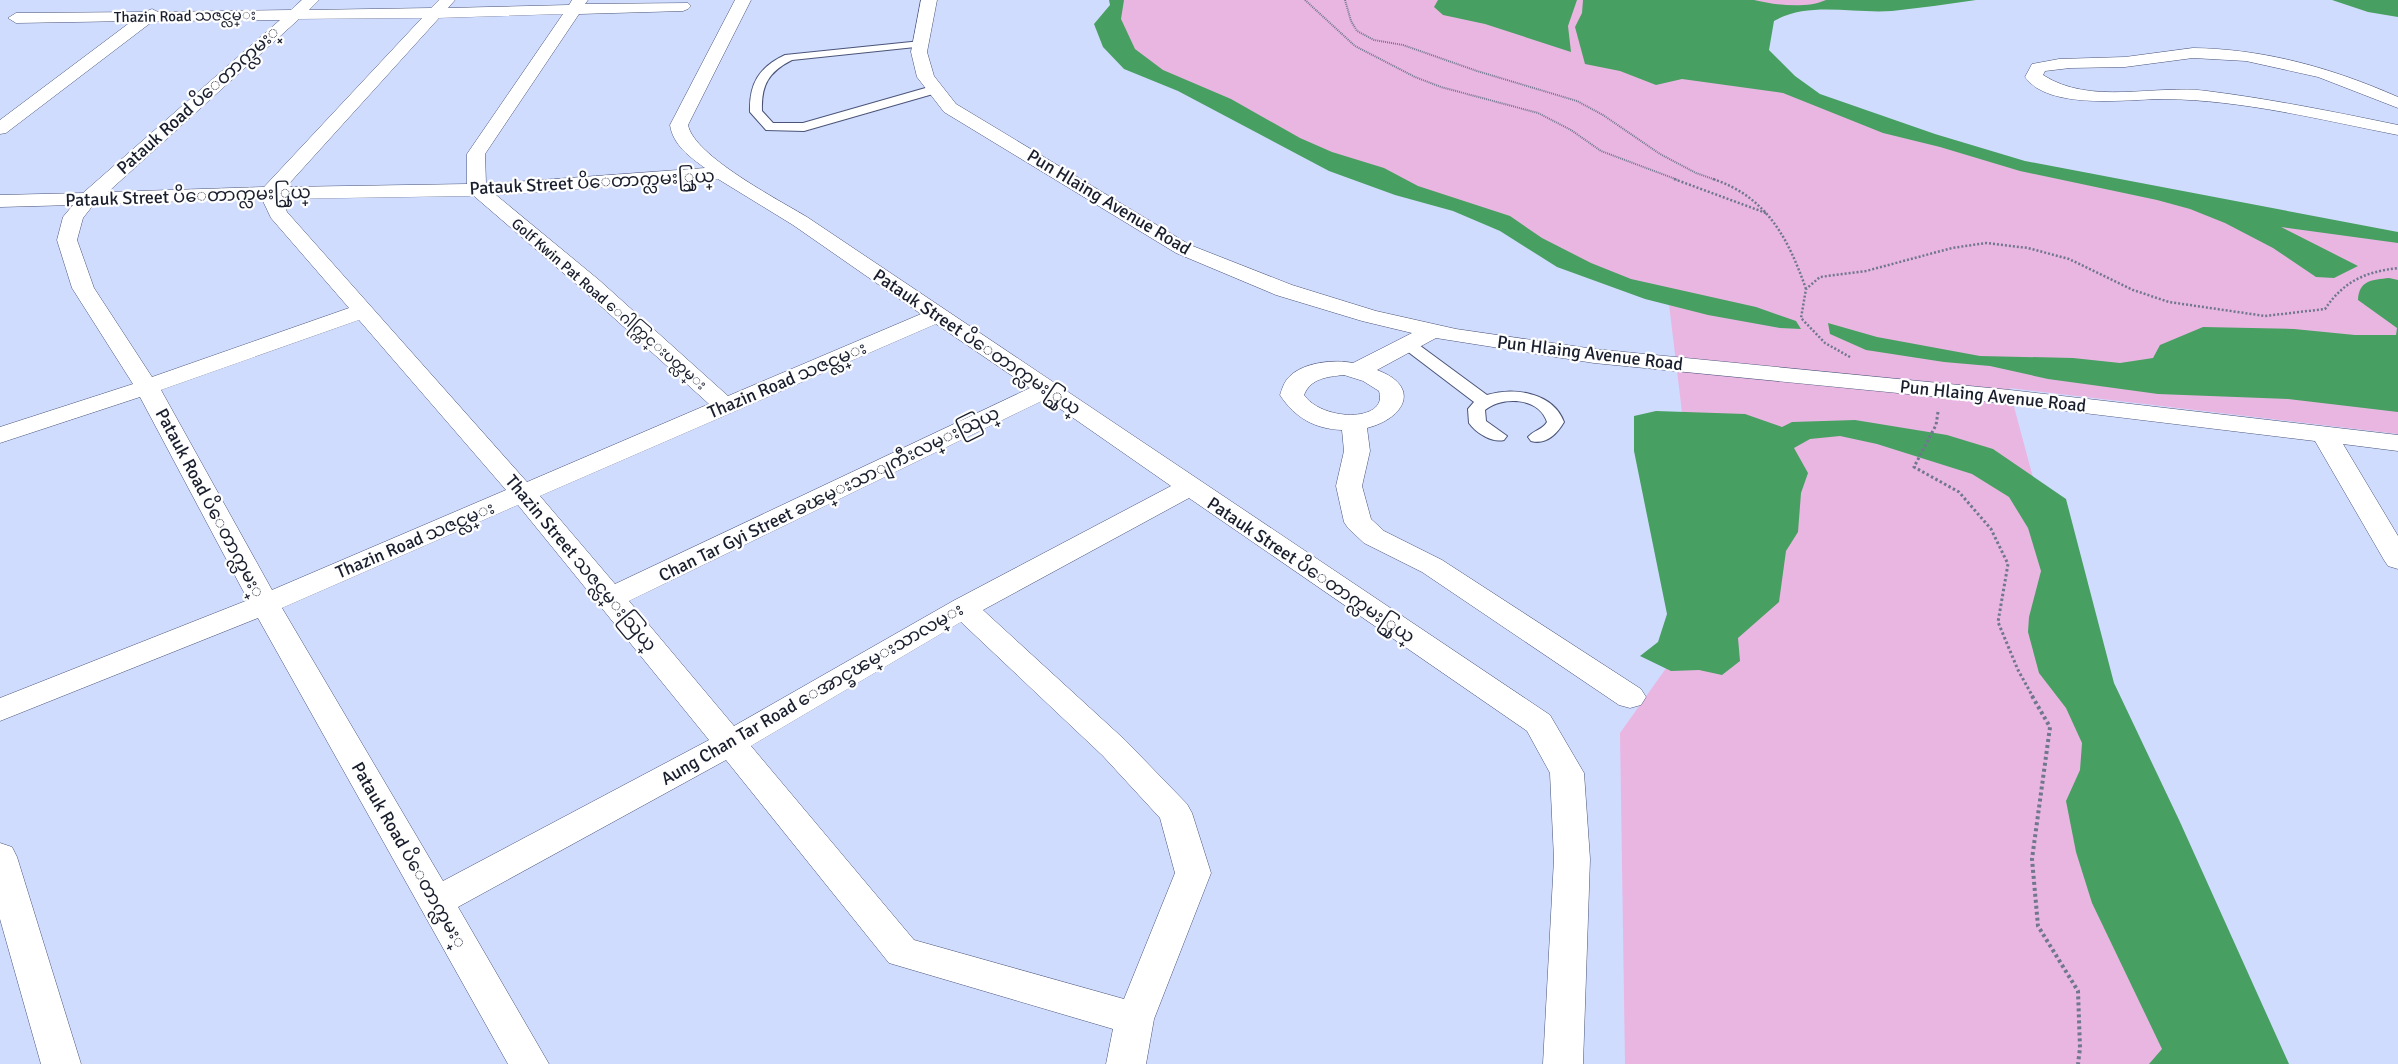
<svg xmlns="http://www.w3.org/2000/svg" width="2398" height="1064" font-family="Signika,'Noto Sans Myanmar',sans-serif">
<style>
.green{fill:#e9b6e2}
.water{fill:#489f62}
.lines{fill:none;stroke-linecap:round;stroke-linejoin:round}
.service-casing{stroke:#495478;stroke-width:2}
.minor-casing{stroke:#495478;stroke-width:1}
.path-far3{stroke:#6f778f;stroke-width:2;stroke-dasharray:1 1;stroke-linecap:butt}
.path-far2{stroke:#6f778f;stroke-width:2.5;stroke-dasharray:2 2;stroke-linecap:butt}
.path-far1{stroke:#6f778f;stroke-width:3;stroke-dasharray:2.5 2.5;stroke-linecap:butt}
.path{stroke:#6f778f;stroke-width:4;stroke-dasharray:3 3;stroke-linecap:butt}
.service{fill:#fff;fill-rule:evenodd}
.minor{fill:#fff;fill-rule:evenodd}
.labels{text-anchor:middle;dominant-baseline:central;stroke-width:4.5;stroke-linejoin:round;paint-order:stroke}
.far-street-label{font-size:15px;fill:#191e2d;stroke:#fefefe}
.street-label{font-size:18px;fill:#191e2d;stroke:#fefefe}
</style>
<rect width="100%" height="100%" fill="#d0dcfe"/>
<path class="green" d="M1117,0H1930L1743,12L1780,84L2025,167L2398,236V434L2009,388L2079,649L2256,1064H1625L1620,733L1706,612L1668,296L1581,269L1479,216L1342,163L1143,68L1109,29Z"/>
<path class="water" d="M1109,0H1124L1121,19L1135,49L1163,70L1231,99L1300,138L1332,152L1384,168L1418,186L1510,216L1542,238L1591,263L1631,279L1756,307L1796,321L1801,329L1780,328L1708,315L1645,299L1557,267L1500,231L1453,211L1395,195L1329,171L1178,91L1124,69L1103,47L1094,24L1110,5Z
M1438,0H1577L1568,26L1571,52L1485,24L1443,15L1434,7Z
M1583,0H1754C1775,5 1806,9 1826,0H1976C1948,4 1920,8 1892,11C1853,14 1809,1 1774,21L1769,50L1795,76L1820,94L1935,134L2025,161L2398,232V243L2281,227L2358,266L2334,278L2316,277L2273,248L2225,223L2190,209L2157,200L2020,171L1940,147L1883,133L1783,93L1682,79L1656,85L1620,71L1585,64L1575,27L1582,13Z
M2332,0H2398V17L2368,12Z
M2389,278L2398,280V412L2288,399L2158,394L2048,379L1990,366L1944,362L1866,350L1830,334L1828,323L1877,337L1980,356L2073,358L2120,363L2153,358L2160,345L2203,327L2294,329L2355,335H2396L2397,328L2358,300C2359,280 2372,280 2389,278Z
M1656,411L1745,414L1782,427L1792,422L1855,420L1947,435L1993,449L2066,499L2114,683L2180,822L2289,1064H2149L2162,1049L2092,903L2076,852L2066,801L2080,770L2082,743L2066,708L2039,673L2028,632L2029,617L2041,571L2028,528L2009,497L1972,474L1877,444L1840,436L1810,439L1794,448L1808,473L1801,493L1798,532L1786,551L1779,602L1738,638L1740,661L1722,675L1699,670L1671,671L1640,656L1658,642L1667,614L1634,451V416Z"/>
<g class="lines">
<defs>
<path id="service" d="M921,41L927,44L925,46L792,60C768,72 761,86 762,111L773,123H803L936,85L942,89L940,92L804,131L766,130L750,112C749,84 759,67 785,55Z
M1409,340L1415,342L1487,395C1513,387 1553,392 1564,422C1557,434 1546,445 1531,441L1528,437C1534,430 1542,430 1547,422C1539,397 1502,396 1485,410L1486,421L1507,436L1504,440C1492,443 1476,433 1469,423L1468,409L1474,402L1403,348L1401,345L1403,342Z"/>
<path id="minor" d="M302,0H319L309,10L431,8L439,0H455L448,8L569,5L572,0H588L585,4L688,3L691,6L688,9L683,11L579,14L485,154L486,184L705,168C690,157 673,145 670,125L735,0H751L688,125C694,156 779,200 807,217L1550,715L1584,773L1590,859L1583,1064H1543L1554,859L1550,773L1527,731L1189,498L983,610L1125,740L1187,804L1192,813L1211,873L1154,1019L1146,1064H1106L1113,1029L889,963L726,760L458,907L549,1064H508L258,618L0,721V698L248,600L140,397L0,443V427L133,384L72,288L57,240L63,217L73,205L0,207V195L83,193L280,20L153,21L6,133L0,134V120L132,21L16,23L8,18L16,13L145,12L152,9L158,12L291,10ZM563,14L467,154V184L286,187L439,18ZM422,18L264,187L108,192L299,19ZM718,179L793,225L921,314L728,396L599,280L496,195ZM474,196L583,290L709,404L527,482L287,212L282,199ZM262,199L271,218L349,308L152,377L94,288L77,240L83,218L94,204ZM359,320L506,490L272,590L161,390ZM936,324L1030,388L615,584L540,496ZM1046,399L1171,486L953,601L734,726L629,601ZM518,505L709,740L443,881L282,608ZM961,622L1103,756L1160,818L1175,873L1124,999L914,940L751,746Z
M921,0H937L927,52L934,76L956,104L1190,245L1292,285L1376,311L1456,329L1594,349L2010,390L2398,435V451L2343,444L2398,536V569L2388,566L2384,560L2315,441L2010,404L1594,363L1436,338L1377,370C1421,386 1406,418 1367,428L1370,451L1362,486L1371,519L1384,531L1442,560L1641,689L1646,697L1641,705L1630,708L1619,705L1422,572L1364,543L1348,528L1344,522L1336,486L1344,451L1342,430C1315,429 1295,418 1280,395C1282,389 1284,382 1289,377C1303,362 1335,359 1353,363L1412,333L1362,321L1276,295L1176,253L944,112L917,77L911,52ZM1344,375L1363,381L1379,391C1389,422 1323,422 1304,395C1311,378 1327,377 1344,375Z
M2193,48C2265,49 2332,68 2398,97V108L2318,77L2246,61L2193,58L2125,67L2070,68L2045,71L2043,75C2091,106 2154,84 2207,91C2271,99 2335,112 2398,125V135C2322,120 2243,100 2164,99C2129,99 2049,111 2025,77L2032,64L2059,59L2125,57Z
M0,843L12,847L17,857L81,1064H41L0,919Z"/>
</defs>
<use href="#service" class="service-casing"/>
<use href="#minor" class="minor-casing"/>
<path class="path-far3" d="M1305,0L1355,46L1415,77L1441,87L1538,113L1571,130L1601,151L1678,180
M1345,0L1351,21L1357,31L1374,40L1403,45L1477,71L1577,101L1603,115L1660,154L1696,173L1716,180"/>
<path class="path-far2" d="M1674,179L1766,213
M1713,179C1767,197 1788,238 1806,289
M1850,357L1825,343L1801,318L1806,289L1820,277L1866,271L1952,248L1986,243L2028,248L2069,259L2133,290L2169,302L2265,316L2325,309C2344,281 2365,272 2398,268"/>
<path class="path-far1" d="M1938,412L1936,425L1914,467L1959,492L1991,529L2008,564L1998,622L2018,670L2033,697"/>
<path class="path" d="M2032,696L2050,727L2032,859L2038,926L2078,991L2080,1048L2078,1064"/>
<use href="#service" class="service"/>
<use href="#minor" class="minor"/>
</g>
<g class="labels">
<g class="far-street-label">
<text transform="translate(185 16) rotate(-1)">Thazin Road သဇင္လမ္း</text>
<text transform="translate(609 304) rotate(41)">Golf Kwin Pat Road ေဂါက္ကြင္းပတ္လမ္း</text>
</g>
<g class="street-label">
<text transform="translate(198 100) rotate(-42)">Patauk Road ပိေတာက္လမး္</text>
<text transform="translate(592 182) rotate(-3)">Patauk Street ပိေတာက္လမး္သြယ္</text>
<text transform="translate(188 196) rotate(-2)">Patauk Street ပိေတာက္လမး္သြယ္</text>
<text transform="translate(1109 202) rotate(31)">Pun Hlaing Avenue Road</text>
<text transform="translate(977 342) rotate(34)">Patauk Street ပိေတာက္လမး္သြယ္</text>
<text transform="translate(1590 353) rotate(7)">Pun Hlaing Avenue Road</text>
<text transform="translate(787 380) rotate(-23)">Thazin Road သဇင္လမ္း</text>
<text transform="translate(1993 396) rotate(6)">Pun Hlaing Avenue Road</text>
<text transform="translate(829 494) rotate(-26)">Chan Tar Gyi Street ခၽမ္းသာျကီးလမ္းသြယ္</text>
<text transform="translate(210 503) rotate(62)">Patauk Road ပိေတာက္လမး္</text>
<text transform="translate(415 540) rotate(-23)">Thazin Road သဇင္လမ္း</text>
<text transform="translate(581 563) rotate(50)">Thazin Street သဇင္လမ္းသြယ္</text>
<text transform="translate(1311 570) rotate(34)">Patauk Street ပိေတာက္လမး္သြယ္</text>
<text transform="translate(812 694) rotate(-30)">Aung Chan Tar Road ေအာင္ခၽမ္းသာလမ္း</text>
<text transform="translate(409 855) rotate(60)">Patauk Road ပိေတာက္လမး္</text>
</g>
</g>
</svg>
